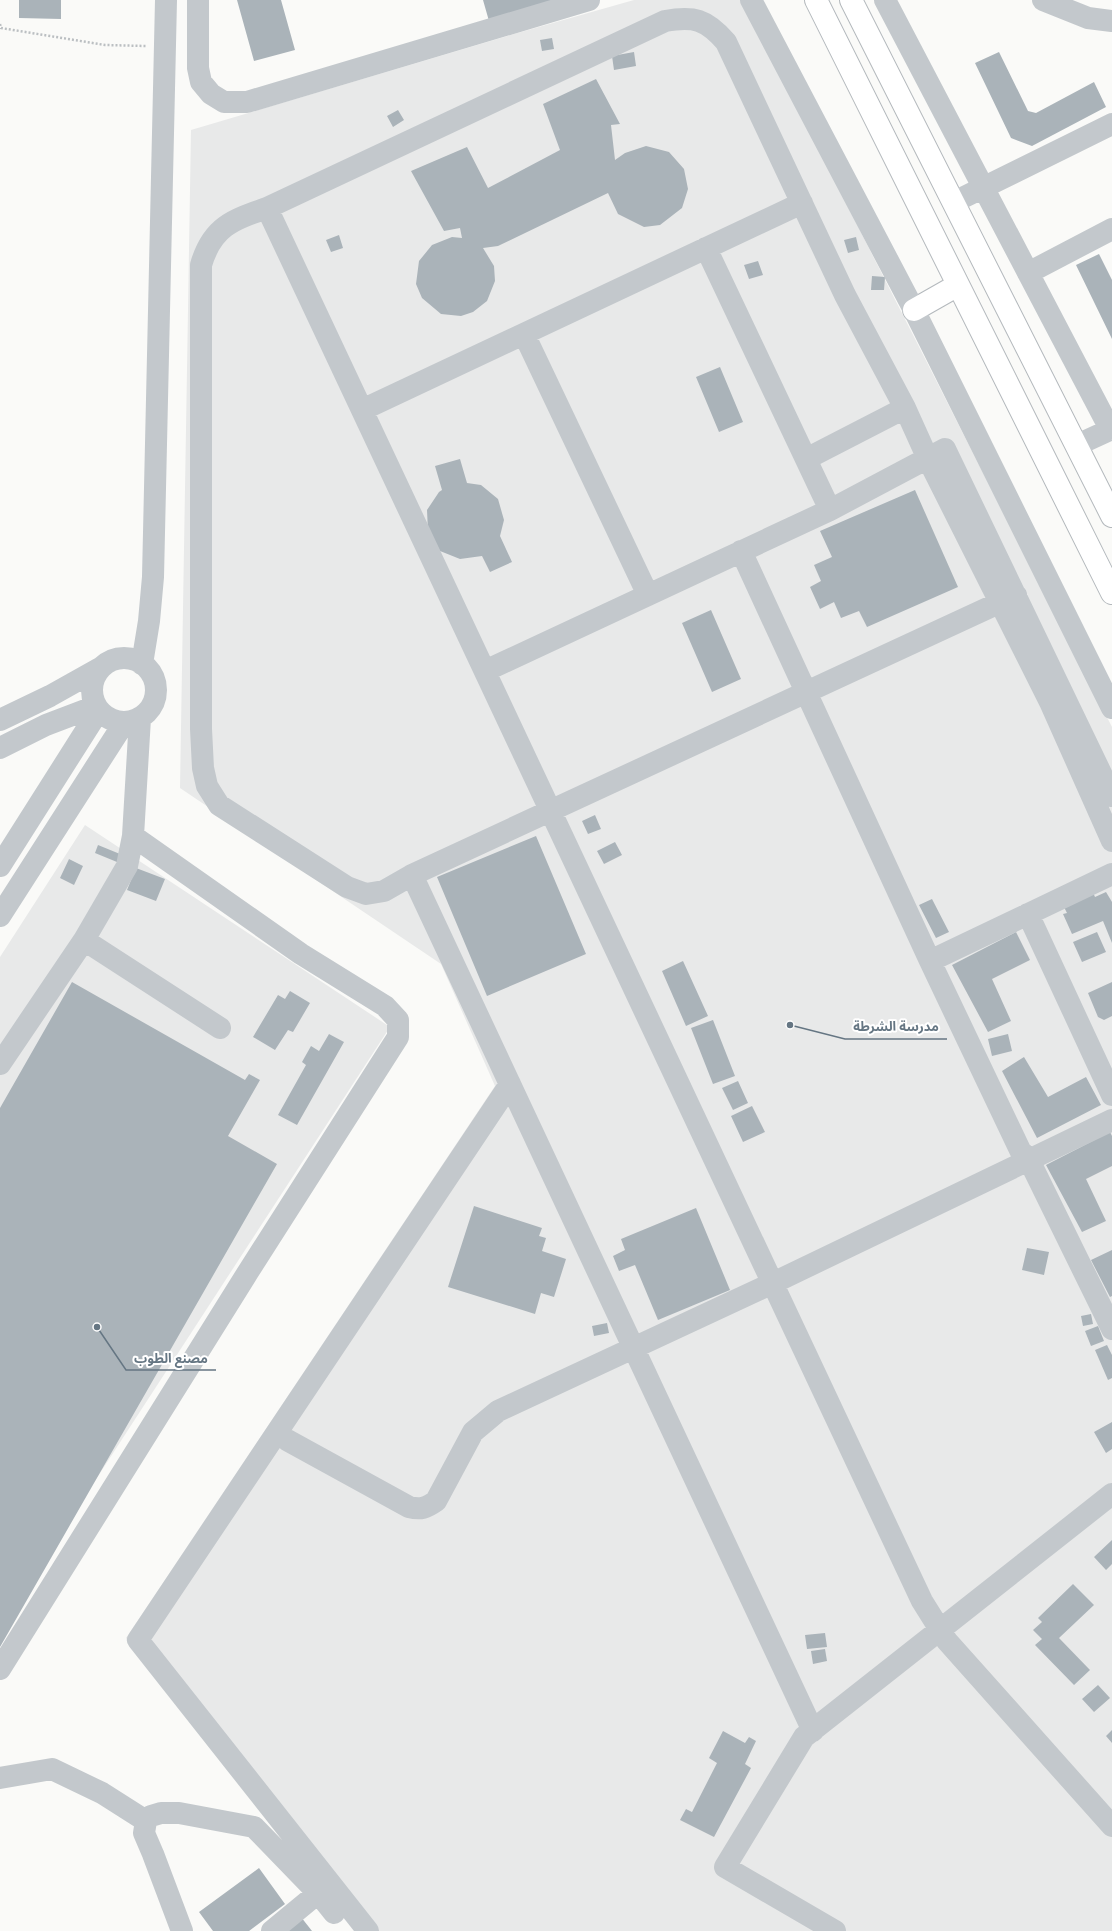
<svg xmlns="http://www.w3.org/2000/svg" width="1112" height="1931" font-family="'Space Grotesk','Noto Sans Arabic',sans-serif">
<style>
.built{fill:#e8e9e9}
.building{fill:#aab3b9}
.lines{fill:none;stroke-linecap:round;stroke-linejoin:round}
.highway-casing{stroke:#b4b9bd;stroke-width:24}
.path{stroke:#bbbfc2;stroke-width:2.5;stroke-dasharray:2 2;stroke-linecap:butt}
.minor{stroke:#c3c8cc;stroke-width:22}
.highway{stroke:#fff;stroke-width:22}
.leader{fill:none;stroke:#657683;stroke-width:1.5}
.callout-dot{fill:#657683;stroke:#fff;stroke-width:1.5}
.callout-label{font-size:13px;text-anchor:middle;font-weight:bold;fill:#657683;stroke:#fff;stroke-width:4;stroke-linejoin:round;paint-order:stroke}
</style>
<rect width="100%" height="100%" fill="#fafaf8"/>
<path class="built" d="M634,0H743L1112,727V1931H356L126,1638L495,1086L441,964L180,788L191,130L514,34Z
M85,825L390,1027L0,1627V957Z"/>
<path class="building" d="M19,0H61V19L19,18Z
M237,0H281L295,50L254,61Z
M483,0H558L489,21Z
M552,38L554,49L542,51L540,40Z
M634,52L636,66L614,70L612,56Z
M999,52L1028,111L1036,113L1094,82L1106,107L1032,146L1011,138L975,63Z
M596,79L620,124L611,125L615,160L625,153L646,146L669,152L684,169L688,189L682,208L660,225L644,227L618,214L608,193L498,246L483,248L494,266L495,281L487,301L473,312L461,316L441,314L422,298L416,284L419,261L432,245L452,237L462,238L460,228L444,231L411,171L467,147L488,188L560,150L543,104Z
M398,110L404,120L393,127L387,116Z
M339,235L343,248L331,252L326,240Z
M856,237L859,250L848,253L844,240Z
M1099,254L1112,280V339L1076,265Z
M758,261L763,275L749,279L744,265Z
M872,276L885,277L884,290H871Z
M720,367L743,422L719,432L696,377Z
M460,459L467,483L481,485L498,499L504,520L500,536L512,562L490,572L482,556L460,559L440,551L428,532L427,510L439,492L442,490L435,466Z
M915,490L958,587L867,627L859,611L841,618L834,602L820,609L810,587L821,581L814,565L832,557L820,531Z
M711,610L741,679L712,692L682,623Z
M595,815L601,829L588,834L582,821Z
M536,836L586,954L487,996L437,877Z
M615,842L622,855L604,864L597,851Z
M98,845L120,854L117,862L95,853Z
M69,859L83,866L74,885L60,878Z
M136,868L165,879L156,901L127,890Z
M1091,888L1095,897L1106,892L1112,902V943L1103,921L1072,934L1063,914L1067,913L1061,901Z
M932,899L949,932L936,938L919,905Z
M1016,932L1030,960L992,979L1011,1021L988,1032L952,965Z
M1097,932L1106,952L1082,962L1073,942Z
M683,961L708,1016L686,1026L662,971Z
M72,982L245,1080L249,1074L260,1080L228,1136L277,1164L0,1647V1108Z
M1112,982V1016L1104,1020L1098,1017L1088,993Z
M290,991L310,1003L293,1032L288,1030L275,1050L253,1037L278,995L285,999Z
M713,1020L735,1076L713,1084L691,1028Z
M329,1034L344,1042L297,1125L278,1115L306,1065L302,1062L311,1046L319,1051Z
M1008,1034L1012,1051L992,1056L988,1039Z
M1024,1057L1048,1097L1086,1077L1101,1105L1037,1138L1002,1071Z
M738,1081L748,1103L733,1110L722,1088Z
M752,1106L765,1132L743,1142L731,1116Z
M1110,1132L1112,1136V1166L1086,1179L1106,1221L1082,1232L1046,1165Z
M474,1206L542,1228L539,1236L546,1238L542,1251L566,1259L554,1297L541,1293L535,1314L448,1287Z
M696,1208L730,1290L658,1320L635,1265L619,1271L613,1256L625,1250L621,1239Z
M1027,1248L1049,1252L1044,1275L1022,1270Z
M1112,1250V1296L1110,1297L1091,1260Z
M1091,1314L1093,1324L1083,1326L1081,1316Z
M607,1323L609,1333L594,1336L592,1326Z
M1098,1326L1104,1341L1091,1346L1085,1331Z
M1107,1345L1112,1355V1378L1108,1380L1095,1350Z
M1112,1422V1449L1106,1453L1094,1432Z
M1112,1540V1564L1106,1570L1094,1557Z
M1073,1584L1094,1605L1059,1638L1090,1670L1074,1685L1035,1645L1042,1639L1033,1630L1042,1622L1038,1618Z
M825,1633L827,1647L807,1649L805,1635Z
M825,1649L827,1661L813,1664L811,1651Z
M1098,1685L1110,1698L1094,1712L1082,1699Z
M1112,1730V1743L1106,1736Z
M723,1731L745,1743L749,1737L756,1741L745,1764L751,1768L714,1837L680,1820L686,1809L692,1812L717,1763L709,1758Z
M259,1868L285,1904L249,1931H213L199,1912Z
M301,1917L312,1931H283Z"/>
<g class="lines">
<defs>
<path id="highway" d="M816,0L1112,593
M851,0L1112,516
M914,310L958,285"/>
</defs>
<use href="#highway" class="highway-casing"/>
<path class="path" d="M0,24L1,28L105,45L146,46"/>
<path class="minor" d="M198,0V68L201,82L211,94L224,102H247L589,0
M751,0L914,310L1112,708
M885,0L1110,429
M1043,0L1088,18L1112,21
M954,202L1112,124
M267,208C232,220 212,227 201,265V729L203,768L207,786L219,805L347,887L366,894L384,891L412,875
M706,248L830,510
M1028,273L1112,229
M524,334L648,595
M362,410L802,203
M1077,445L1112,429
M806,459L905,408
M741,551L930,961L1020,1150L1029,1160L1112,1329
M92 690a32 32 0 1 1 64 0a32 32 0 1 1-64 0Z
M142,664L149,621L153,577L166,0
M485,671L830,510L945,449L1112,796
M140,718L133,836L127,866L84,940L220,1028
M0,720L50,696L100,668
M0,748L46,725L96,706
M1112,841L1050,702L928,459L905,408L845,295L726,42C706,19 694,16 665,21L267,208L922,1601L947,1641L1112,1826
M0,866L99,710
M1028,914L1112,1095
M0,916L124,723
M930,961L1112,874
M0,1064L84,940
M287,1440L409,1507C421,1510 426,1508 436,1501L473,1432L498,1411L773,1283L1112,1120
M0,1669L248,1272L398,1037V1020L385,1006L301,954L133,836
M813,1731L412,875L1016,595
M0,1778L52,1769L102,1793L146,1821
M182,1931L153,1854L144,1833L146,1821L151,1816L161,1813H179L254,1827L318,1893L334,1913
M272,1931L318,1893
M368,1931L138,1640L510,1084
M835,1931L725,1867L804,1737L1112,1494"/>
<use href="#highway" class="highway"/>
</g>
<path class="leader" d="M790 1025L845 1039H947M97 1327L126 1370H216"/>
<g class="callout-dot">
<circle cx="790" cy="1025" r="4"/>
<circle cx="97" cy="1327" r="4"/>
</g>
<g class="callout-label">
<text x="896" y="1031">مدرسة الشرطة</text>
<text x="171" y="1363">مصنع الطوب</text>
</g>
</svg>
